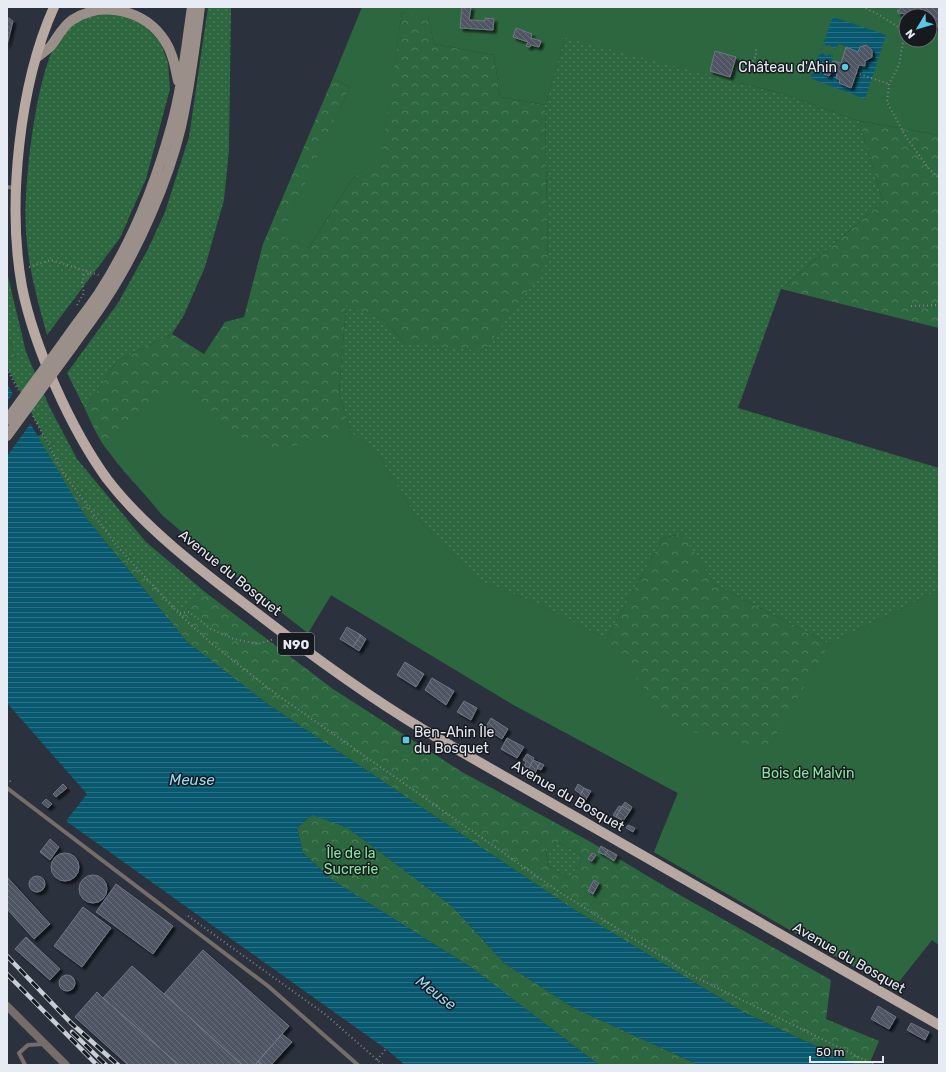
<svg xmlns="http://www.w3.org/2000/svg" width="946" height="1072" font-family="Rubik,sans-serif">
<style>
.grass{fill:url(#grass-dots)}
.forest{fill:url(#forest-crowns);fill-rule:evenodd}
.green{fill:#2d673f;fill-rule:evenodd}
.water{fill:url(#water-rules);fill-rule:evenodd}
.pier{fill:#2b313d}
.building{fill:url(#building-back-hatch);stroke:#6f7684;filter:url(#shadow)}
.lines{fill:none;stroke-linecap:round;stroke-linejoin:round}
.path{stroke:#7c818b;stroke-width:2;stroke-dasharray:1 3;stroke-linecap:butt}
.service{stroke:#756d6a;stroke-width:4}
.minor{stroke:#756d6a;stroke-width:8}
.secondary{stroke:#9b8f8a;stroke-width:10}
.primary{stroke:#b8a8a2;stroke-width:10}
.rail-casing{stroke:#c9cdd6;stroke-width:4.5}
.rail{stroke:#16191e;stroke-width:3;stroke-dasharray:9;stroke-linecap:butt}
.secondary-bridge{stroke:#9b8f8a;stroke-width:10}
.poi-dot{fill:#5ac8e5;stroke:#16191e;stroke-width:1.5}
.labels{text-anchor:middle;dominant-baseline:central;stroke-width:3;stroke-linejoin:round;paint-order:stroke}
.shield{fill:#16191e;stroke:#a8acb3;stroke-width:1}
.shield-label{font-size:13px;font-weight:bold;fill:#e7ebf3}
.poi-label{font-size:14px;fill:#e7ebf3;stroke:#16191e;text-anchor:end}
.street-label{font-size:14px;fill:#e7ebf3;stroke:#16191e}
.park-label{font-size:14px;fill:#8ae5a2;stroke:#16191e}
.water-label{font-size:15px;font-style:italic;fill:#99dcf6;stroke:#16191e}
</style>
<defs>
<pattern id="grass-dots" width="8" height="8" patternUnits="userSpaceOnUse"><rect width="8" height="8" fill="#2d673f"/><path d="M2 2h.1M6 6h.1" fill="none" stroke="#4b7d5b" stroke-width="1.8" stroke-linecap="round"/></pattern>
<pattern id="forest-crowns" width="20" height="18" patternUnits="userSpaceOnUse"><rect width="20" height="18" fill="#2d673f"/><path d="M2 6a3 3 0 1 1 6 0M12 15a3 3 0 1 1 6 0" fill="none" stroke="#4b7d5b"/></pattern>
<pattern id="water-rules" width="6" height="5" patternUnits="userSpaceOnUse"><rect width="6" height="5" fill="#08586f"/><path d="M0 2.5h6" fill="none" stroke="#2c7084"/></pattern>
<pattern id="building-back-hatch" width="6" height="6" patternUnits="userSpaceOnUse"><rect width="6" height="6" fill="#4f5563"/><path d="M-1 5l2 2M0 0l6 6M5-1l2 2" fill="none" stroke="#686e7a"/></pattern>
<filter id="shadow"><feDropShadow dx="3" dy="3" stdDeviation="1" flood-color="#0009"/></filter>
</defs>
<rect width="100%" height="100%" fill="#2b313d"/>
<path class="grass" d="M208,7H231L229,150L224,200L205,267L184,315L172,334L117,361L85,409L67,373L118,303L148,249L165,212L189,137Z
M107,14L130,17L146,27L160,42L168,62L170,89L146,179L120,238L47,335C38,302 28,267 26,232C23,189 36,59 65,29C76,18 92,16 107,14Z
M565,37L787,95L859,121L883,202L781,289L738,408L939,468V590L829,644L716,585L681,534L663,538L606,639L537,603L477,580L417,518L376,451L351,433L339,393L346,305L383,319L404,343L548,262L545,105Z
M7,272L26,352L49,406L77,459L146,542L205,592L179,614L116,545L64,474L7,367V359L16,358L7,332Z
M559,842L583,857L570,879L549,866L545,848Z"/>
<path class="forest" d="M402,12L428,16L434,44L494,55L500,97L545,105L548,262L484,351L404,343L383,319L346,306L339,393L351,433L376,451L417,518L477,580L537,603L606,639L663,538L682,534L716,585L829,644L939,590V945L932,940L893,989L654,852L678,793L512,704L331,595L308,633C236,576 160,522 105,447C97,436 91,422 85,409L117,361L172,334L204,354L225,322L244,317L263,244L333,78L350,87L282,235L309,248L352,179L380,159Z
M859,121L939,135V328L781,289L883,202Z
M7,332L16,358L7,359Z
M42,434L64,474L116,545L179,613L205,592L333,689L462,772L589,841L671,890L831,980L826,1019L879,1041L870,1062L875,1065H856L743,1012L573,909L266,703L187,642L86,518L37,437ZM559,842L583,857L570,879L549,866L545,849Z
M312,814L348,828L453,907L504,963L574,1008L699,1065H599L472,968L332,880L303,853L297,828Z"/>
<path class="green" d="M362,7H939V135L859,121L787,95L565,38L545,105L500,97L494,55L434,44L428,17L402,12L381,159L352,179L309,248L281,235L350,87L333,78ZM906,16H930V40H906Z
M180,383L226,431L273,450L351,433L376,451L417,518L477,580L537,603L606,639L675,728L768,749L829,644L939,590V945L932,940L893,989L654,852L678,793L512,704L331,595L308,633L204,551L162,515L104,446Z"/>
<path class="water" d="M833,17L886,35L865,99L810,78ZM824,42L826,46L829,45L835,49L839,44L858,52L860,47L866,45L872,50V57L865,61V65H859L851,88L839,83L840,80L836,78L837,73L832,71L829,76L824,74L823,70L826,67L831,69L833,56L829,54L826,56L823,53L819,55Z
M7,384L86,518L187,642L266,703L573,909L743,1012L856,1065H699L574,1008L504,963L453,907L348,828L312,815L297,828L303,853L332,880L472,968L599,1065H405L386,1049L66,821L87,794L7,703Z"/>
<path class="pier" d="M14,392L31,423L7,456V402Z"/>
<path class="building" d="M462,7H471L469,20L485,21V18L494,19L493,30L460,28Z
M902,7H939V23L936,29L930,26V16H909L902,13L899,14L897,11Z
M7,17L13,21L7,45Z
M516,28L532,34L531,38L541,41L539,47L531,45L530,47L526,46L528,42L513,37Z
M866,45L872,50V57L865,61V66L859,65L851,88L839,83L840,80L836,78L837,73L832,71L829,76L824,74L823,70L826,67L831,69L833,61L841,63L846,47L858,52L860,47Z
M715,51L736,57L730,77L710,71Z
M347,627L361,635L353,647L340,639Z
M361,635L366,639L359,651L353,647Z
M405,662L424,674L416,687L397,675Z
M432,678L454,691L446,705L425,690Z
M464,701L477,708L471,720L457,712Z
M491,718L508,729L502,739L485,728Z
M507,738L524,747L517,758L501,749Z
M527,754L534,758L529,768L524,766L526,762L523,760Z
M533,760L540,763L535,773L528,770Z
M540,763L544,765L541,770L537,768Z
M63,784L67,788L56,797L53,794Z
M578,784L584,788L581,794L575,790Z
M584,788L591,791L585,801L579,797Z
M46,799L52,804L48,808L42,803Z
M625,802L632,807L630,811L622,806Z
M619,806L622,807L616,817L613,815Z
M622,806L630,811L623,821L616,817Z
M628,825L635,828L633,832L626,828Z
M50,839L59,847L50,860L40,852Z
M601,846L608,850L605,855L598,852Z
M608,850L617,855L614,861L605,855Z
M592,853L596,855L592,861L588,859Z
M51 867a14 14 0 1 1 28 0a14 14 0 1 1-28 0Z
M79 889a14 14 0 1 1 28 0a14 14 0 1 1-28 0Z
M29 884a8 8 0 1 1 16 0a8 8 0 1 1-16 0Z
M7,877L50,924L34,939L7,909Z
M594,880L599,883L593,894L588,891Z
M116,884L173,926L153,954L96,912Z
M83,907L111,928L82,967L54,946Z
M26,937L60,969L50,980L15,949Z
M203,950L289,1026L255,1065H242L164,994Z
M132,966L164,994L242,1065H179L103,998Z
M59 983a8 8 0 1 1 16 0a8 8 0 1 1-16 0Z
M97,992L103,998L179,1065H128L75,1017Z
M878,1006L896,1017L889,1029L871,1019Z
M911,1023L929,1032L925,1040L907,1030Z
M282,1034L292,1042L271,1065H263L258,1061Z
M258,1061L263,1065H255Z"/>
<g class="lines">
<path class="path" d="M862,7L874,12L905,31
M905,31L899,65L889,84L887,102L906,137L929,169L939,178
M930,37L939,39
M741,64L752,62L756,56V48
M856,73L889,84
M29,267L51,260L99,275
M77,305L84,293L82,282L84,275L91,273
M911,306L939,305
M7,368L18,390
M33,416L64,474L116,545L179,614L211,643L276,694L558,891L626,934L691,975L875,1065
M180,613L189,612L211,629L234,639L258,644L274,639
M7,778L12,783
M188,916L326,1015L383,1065
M377,1060L386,1049"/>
<path class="service" d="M7,187L16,188
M7,788L268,986L358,1065
M25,1065L19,1053L28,1045L44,1044"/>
<path class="minor" d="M7,1006L66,1065"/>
<path class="secondary" d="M36,58C41,54 47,50 51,46C58,37 62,27 72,20C103,0 145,10 165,41C173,53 175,67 178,81
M65,340C76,324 88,309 99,293C132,242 155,185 171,127C182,88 186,47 192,7
M73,346C84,330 96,315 106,299C137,252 168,182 181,127C190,87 195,47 200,7"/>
<path class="primary" d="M54,7C19,85 7,204 22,287C34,347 71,429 107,479C146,530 207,575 258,614C311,655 366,695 424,730C480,763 537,795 593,827C709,893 824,959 939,1025"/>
<defs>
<path id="rail" d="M7,956L71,1023L118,1065
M7,974L97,1065
M72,1032L106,1065"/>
</defs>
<use href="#rail" class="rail-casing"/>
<use href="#rail" class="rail"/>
<path class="secondary-bridge" d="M7,420L65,340
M7,436L73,346"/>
</g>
<g class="poi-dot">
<circle cx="845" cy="67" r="4"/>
<rect x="402" y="736" width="8" height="8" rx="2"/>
</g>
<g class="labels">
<rect class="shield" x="278" y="633" width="36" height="22" rx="3"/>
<g class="shield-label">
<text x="296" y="644">N90</text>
</g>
<g class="poi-label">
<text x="837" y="67">Château d'Ahin</text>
<text x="414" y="732" text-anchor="start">Ben-Ahin Île<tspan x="414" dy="16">du Bosquet</tspan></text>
</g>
<g class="street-label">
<text transform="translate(230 573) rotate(39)">Avenue du Bosquet</text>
<text transform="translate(568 796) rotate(30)">Avenue du Bosquet</text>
<text transform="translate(849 958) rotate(30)">Avenue du Bosquet</text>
</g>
<g class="park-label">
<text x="808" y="773">Bois de Malvin</text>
<text x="351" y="853">Île de la<tspan x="351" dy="16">Sucrerie</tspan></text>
</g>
<g class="water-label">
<text x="192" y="780">Meuse</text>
<text transform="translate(436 993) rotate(37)">Meuse</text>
</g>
</g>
<rect width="946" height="1072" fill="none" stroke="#e7ebf3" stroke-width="16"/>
<g transform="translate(918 28) rotate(232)"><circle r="19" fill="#16191e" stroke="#6a6d73"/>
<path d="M0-3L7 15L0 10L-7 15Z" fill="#5ac8e5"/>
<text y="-6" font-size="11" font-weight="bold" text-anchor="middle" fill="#e7ebf3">N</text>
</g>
<path d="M810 1056v6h73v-6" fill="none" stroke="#e7ebf3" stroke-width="2"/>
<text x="816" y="1056" font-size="12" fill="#e7ebf3" stroke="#16191e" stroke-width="3" paint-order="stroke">50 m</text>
</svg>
